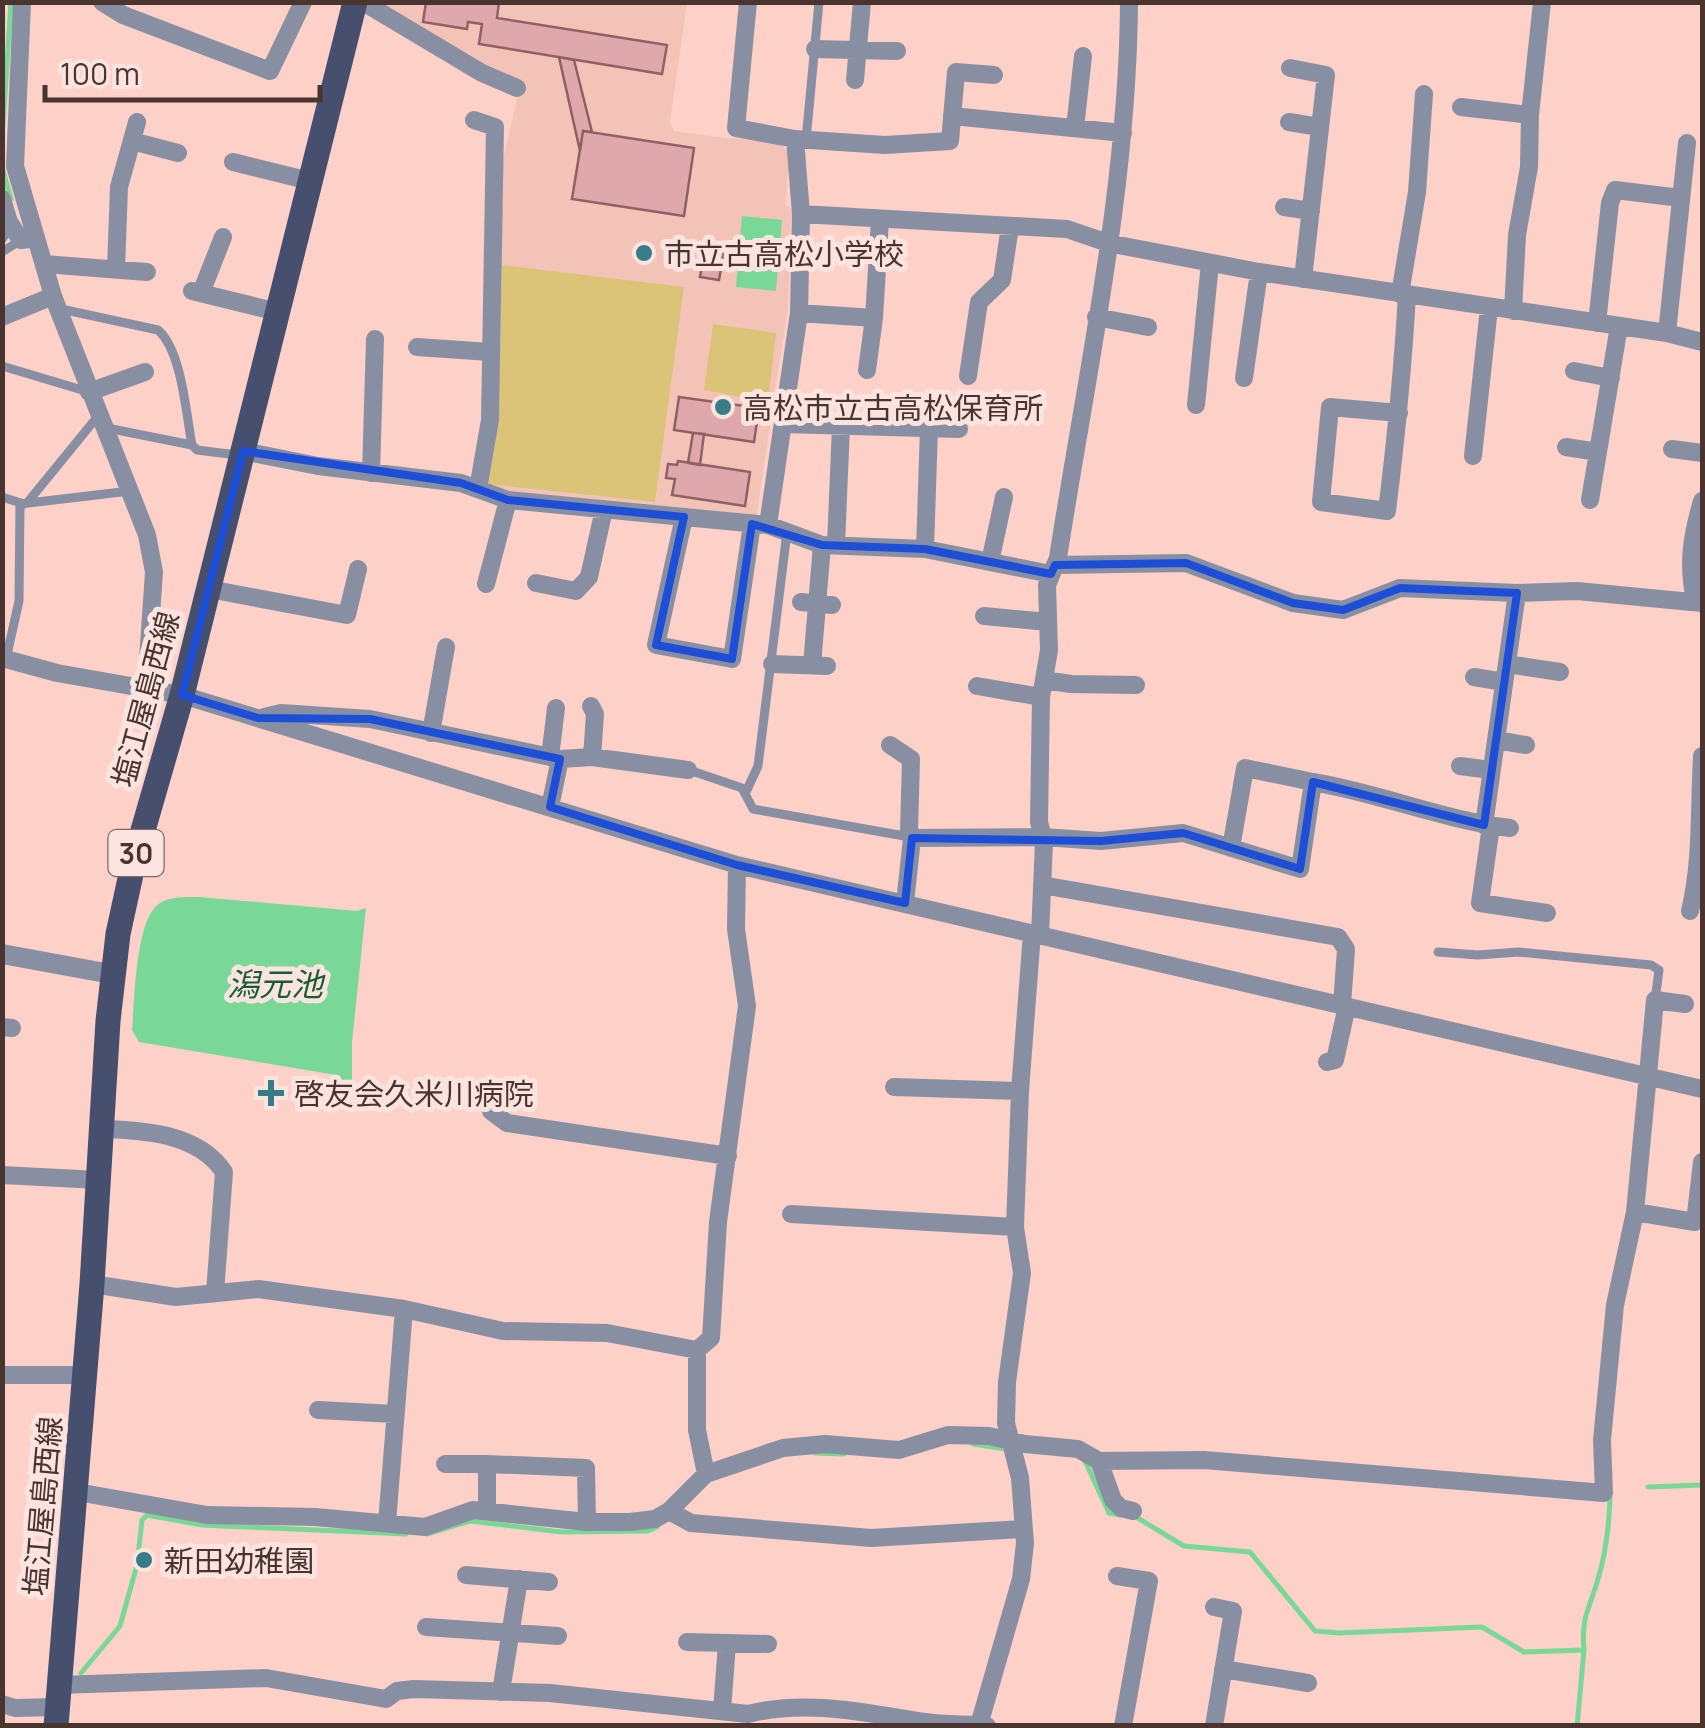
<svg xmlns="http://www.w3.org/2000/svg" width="1705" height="1728" font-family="Manrope,'Noto Sans JP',sans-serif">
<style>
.built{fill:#f4c3b8}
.green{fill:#dbc478}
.water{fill:#79d797}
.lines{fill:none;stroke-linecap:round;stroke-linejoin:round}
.stream{stroke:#79d797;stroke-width:5}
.building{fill:#dfa8ad;stroke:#916065;stroke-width:2.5}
.service{stroke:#898fa2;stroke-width:9}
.minor{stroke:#898fa2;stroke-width:18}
.tertiary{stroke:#898fa2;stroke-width:20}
.primary{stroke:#474f6f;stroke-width:25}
.marked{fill:none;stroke:#1d4ed8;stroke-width:8;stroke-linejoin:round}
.poi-dot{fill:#377c89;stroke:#fbe4df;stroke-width:4}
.labels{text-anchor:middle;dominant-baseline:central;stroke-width:10;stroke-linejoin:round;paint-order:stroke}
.shield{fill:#fbe4df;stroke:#7e6964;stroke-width:2.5}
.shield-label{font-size:28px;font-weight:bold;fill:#49342f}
.poi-label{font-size:30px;fill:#49342f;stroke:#fbe4df;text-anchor:start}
.street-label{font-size:30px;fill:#49342f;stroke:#fbe4df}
.water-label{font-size:32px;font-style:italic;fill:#195d34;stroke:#fbe4df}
</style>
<rect width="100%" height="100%" fill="#fdd1c7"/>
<path class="built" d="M378,2L687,3L670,122L674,131L731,139L741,135L783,146L790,153L785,204L792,210L788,306L756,519L485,488L499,177L521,82L488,68Z"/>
<path class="green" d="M502,265L684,287L655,502L488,484L499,421Z
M713,324L776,333L768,402L704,390Z"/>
<path class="water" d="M742,216L782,220L776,291L736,287Z
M199,897L357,911L366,908L352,1042V1082L346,1083L336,1075L139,1042L132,1030C135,1001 135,918 160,903C171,896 186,897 199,897Z"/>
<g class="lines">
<path class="stream" d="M2,139L11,2
M2,167L11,199
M973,1444L1006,1449
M815,1453L844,1454
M1085,1461L1109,1513L1120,1515
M1648,1487L1702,1485
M1136,1517L1184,1546L1250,1552L1315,1631L1339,1633L1482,1627L1524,1652L1584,1650L1577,1726
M427,1534L470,1521L561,1532L648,1531L657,1527
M1584,1650C1581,1617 1589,1610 1598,1579C1606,1553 1609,1525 1610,1498
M81,1673L120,1626L137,1565L142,1520L147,1515L202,1525L406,1534"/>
</g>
<path class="building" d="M426,2H499L497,18L667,45L662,74L479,44L482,24L468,22L467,29L423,22Z
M559,57L574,60L592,132L583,131L580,151Z
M583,131L694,148L684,216L572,199Z
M706,243L725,246L719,280L700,277Z
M679,397L759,408L754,442L674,430Z
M693,433L704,434L700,465L688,463Z
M678,461L750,472L745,506L672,495L675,479L666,478L668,464L677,465Z"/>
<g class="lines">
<path class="service" d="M806,140L819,2
M2,239L12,226
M2,252L21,240
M61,309L158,330C182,351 186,414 192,445L197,450L237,455
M2,366L89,392
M107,428L192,445
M2,497L24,504
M27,503L98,416
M6,659L19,601L20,504L130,491
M689,770L742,788L753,809L910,837
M745,794L758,766L787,532
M1438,952L1478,955L1519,952L1651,965L1659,970L1655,1000"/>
<path class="minor" d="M102,2L123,15L270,71L303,2
M363,2L482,73L517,88
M748,2L736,128L795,139L801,214L1067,229L1108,243L1259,272L1667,333L1702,342
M815,49L897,51
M1290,68L1326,75L1303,279
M855,80L862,2
M1461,107L1530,115
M952,116L1123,133
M474,120L495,127L490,420L478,489
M1289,122L1320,127
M1075,128L1083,56
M795,139L885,145L950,141L956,72L994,75
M132,141L178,153
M233,162L310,181
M2,199L9,222L21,240L36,238
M1284,207L1311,211
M44,264L147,272
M116,269L119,187L137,122
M192,291L278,312
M201,293L223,237
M1400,294L1417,192L1424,94
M53,296L147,535L154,572L146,688
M1513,311L1517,235L1529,167L1530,115L1542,2
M799,313L874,318
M2,317L53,296L15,166L22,2
M1096,317L1148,327
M1597,323L1610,203L1615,190L1681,198
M1667,333L1687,143
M417,347L490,352
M867,370L874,318L880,219
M1574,371L1611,378
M968,376L979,302L1002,280L1010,226
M1244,378L1259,272
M89,392L145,372
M1196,405L1210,263
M1399,413L1330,407L1321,502L1387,511C1396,438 1403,367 1407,294
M783,424L959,429
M1566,447L1598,452
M1672,449L1702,453
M243,451L318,466L461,483L508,500L768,525L822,545L925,549L1051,574
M1473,456L1489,308
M371,473L375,339
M1590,500L1619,326
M684,517L656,645L732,659L752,524
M768,525L799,313L801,214
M836,545L841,426
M925,549L929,428
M990,562L1004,497
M1055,565L1186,563L1293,603L1343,610L1400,588L1517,593L1577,591L1702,603
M536,583L576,591L589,577L604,509
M486,584L508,500
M209,589L347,615L358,569
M1695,599C1687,564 1692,535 1702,501
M801,602L832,605
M984,616L1048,622
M2,658L57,673L182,695L737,865L1702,1089
M772,664L827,666
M1507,664L1560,672
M812,665L822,545
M1474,677L1504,682
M1044,680L1071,684L1136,685
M977,686L1041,697
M591,706L595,714L592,757
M264,717L281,713L370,719L560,759L592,757L688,770
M431,733L446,647
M1496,740L1526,745
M890,745L911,759L909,832L912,838
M550,757L556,708
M1460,766L1491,770
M550,807L560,759
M1484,825L1517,593
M1491,826L1480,903L1547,913
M1231,848L1245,768L1313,782
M1042,885L1338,937L1346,949L1342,1005
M905,903L912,838L1043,837L1101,841L1183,833L1300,869L1313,782C1379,793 1443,820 1510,828
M1690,911C1702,861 1699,808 1702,756
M1040,935L1044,842L1039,822L1041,697L1049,650L1047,585L1058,558C1086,376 1128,188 1129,2
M2,1027L12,1028
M1327,1062L1335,1060L1347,1006
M894,1087L1020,1091
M491,1111L507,1123L728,1156
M101,1129C143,1130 198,1133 224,1172L215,1293
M2,1175L98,1180
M1635,1212L1695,1222L1702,1162
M791,1214L1015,1227
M92,1284L176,1297L258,1289L404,1309L503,1331L607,1333L697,1350L711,1338L718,1222L747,1006L736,929L737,865
M697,1350V1430L706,1474
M2,1375H84
M318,1410L395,1414
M1099,1461L1204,1460L1604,1493L1602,1440L1615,1305L1635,1212L1655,1000L1685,1004
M445,1464H487V1511
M487,1464L586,1468L587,1522
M77,1492L207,1515L315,1517L425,1527L473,1510L587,1522H630L655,1519L669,1511L706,1474L783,1448L825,1444L899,1450L948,1435L989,1436L1025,1444L1078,1449L1099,1461L1113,1500L1121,1508L1133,1511
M669,1511L691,1523L871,1538L1023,1529
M387,1523L404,1309
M466,1575L549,1582
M1117,1576L1149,1581L1123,1726
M426,1627L558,1636
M687,1642L768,1644
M1223,1669L1308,1683
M59,1685L266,1678L386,1699L397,1691L414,1689L550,1693L748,1714C807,1699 866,1713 925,1722C945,1725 967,1724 987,1726
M501,1692L519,1579
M2,1704L15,1708L57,1707
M722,1711L727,1643
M979,1725L1021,1579L1025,1543L1020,1478L1006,1423L1007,1382L1022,1273L1015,1227L1020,1091L1032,933
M1214,1726L1233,1611L1214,1607"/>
<path class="tertiary" d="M2,954L111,974"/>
<path class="primary" d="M56,1726L92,1284L108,1021L118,934L133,865L182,695L355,2"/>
</g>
<path class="marked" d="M243,451L461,483L508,500L684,517L656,645L732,659L752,524L822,545L925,549L1051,574L1055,565L1186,563L1293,603L1343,610L1400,588L1517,593L1484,825L1313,782L1300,869L1183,833L1101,841L912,838L905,903L737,865L550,807L560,759L370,719L258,718L182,695Z"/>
<g class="poi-dot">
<circle cx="644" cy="253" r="10"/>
<circle cx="723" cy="407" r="10"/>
<path d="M266 1078h10v10h10v10h-10v10h-10v-10h-10v-10h10z"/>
<circle cx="144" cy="1560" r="10"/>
</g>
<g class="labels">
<rect class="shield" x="108.5" y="830" width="55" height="46" rx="8"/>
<g class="shield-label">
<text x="136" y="853">30</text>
</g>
<g class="poi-label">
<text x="664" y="253">市立古高松小学校</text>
<text x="743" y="407">高松市立古高松保育所</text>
<text x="294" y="1093">啓友会久米川病院</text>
<text x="164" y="1560">新田幼稚園</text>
</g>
<g class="street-label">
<text transform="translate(145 699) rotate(-75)">塩江屋島西線</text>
<text transform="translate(42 1506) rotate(-85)">塩江屋島西線</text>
</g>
<g class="water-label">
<text x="275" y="984">潟元池</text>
</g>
</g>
<rect width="1705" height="1728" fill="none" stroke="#49342f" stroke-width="10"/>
<path d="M45 85v15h275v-15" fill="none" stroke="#49342f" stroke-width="5"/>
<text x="60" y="85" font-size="30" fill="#49342f" stroke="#fbe4df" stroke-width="8" paint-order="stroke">100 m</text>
</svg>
